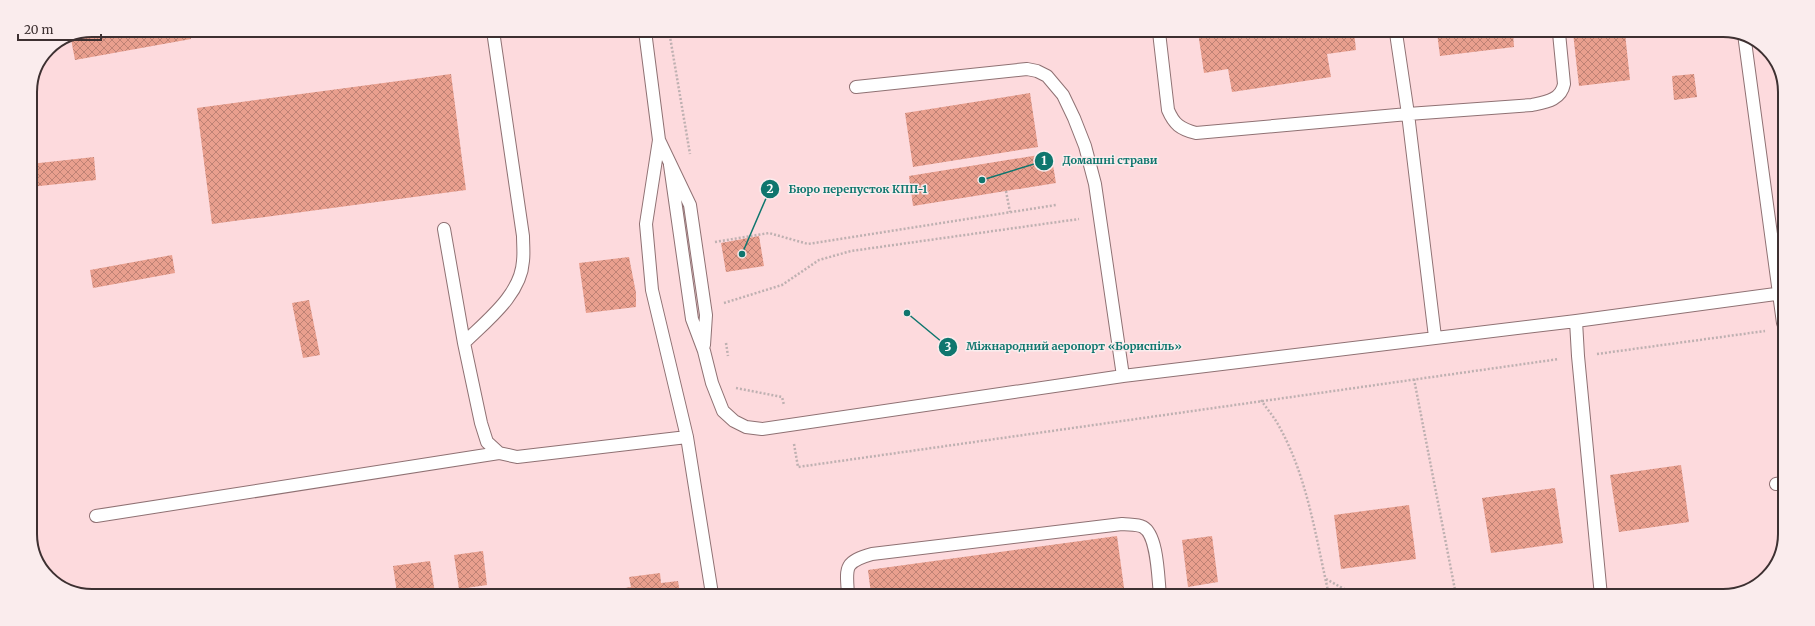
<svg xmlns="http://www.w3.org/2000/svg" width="1815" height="626" font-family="Merriweather,serif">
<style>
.built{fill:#fddadd}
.building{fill:url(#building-cross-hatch)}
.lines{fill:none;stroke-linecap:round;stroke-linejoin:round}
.service-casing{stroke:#8f7173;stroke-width:14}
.path{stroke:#beb0b1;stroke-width:2.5;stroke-dasharray:2 2;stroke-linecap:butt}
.service{stroke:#fff;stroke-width:12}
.rim{fill:none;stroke:#3d3031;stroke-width:2}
.leader{fill:none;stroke:#0f766e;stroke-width:1.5}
.callout-dot{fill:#0f766e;stroke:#faeced;stroke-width:1.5}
.mark-label{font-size:12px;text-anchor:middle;font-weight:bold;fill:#fff}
.callout-label{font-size:11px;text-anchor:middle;font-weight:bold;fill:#0f766e;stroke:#faeced;stroke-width:3;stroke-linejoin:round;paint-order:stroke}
</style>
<defs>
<pattern id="building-cross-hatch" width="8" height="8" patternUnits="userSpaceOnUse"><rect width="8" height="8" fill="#e99f8e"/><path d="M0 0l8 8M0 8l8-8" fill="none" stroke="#be8275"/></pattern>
</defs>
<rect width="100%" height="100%" fill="#faeced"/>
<path class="built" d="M92,30L1743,33L1772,54L1785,88L1782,554L1760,583L1723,596L72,593L43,572L30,538V88L48,48Z"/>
<path class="building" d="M92,30H190L191,39L75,60L71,39Z
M1198,32H1354L1356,50L1327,54L1331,77L1232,92L1228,69L1204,73Z
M1437,33H1513L1514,47L1440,56Z
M1573,33H1625L1630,80L1579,86Z
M451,74L466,190L212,224L197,108Z
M1694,74L1697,97L1674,100L1672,76Z
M1030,93L1038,147L913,167L905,113Z
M1051,153L1056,183L913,206L909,176Z
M94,157L96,180L30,187V164Z
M759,236L764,266L726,272L721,243Z
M172,255L175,273L93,288L90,270Z
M629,257L636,293V307L586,313L579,263Z
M309,300L320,355L303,358L292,303Z
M1681,465L1689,522L1619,532L1610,475Z
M1555,488L1563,543L1491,553L1482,498Z
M1409,505L1416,559L1341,569L1334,515Z
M1117,536L1125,595L871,594L868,570Z
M1212,536L1218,582L1188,587L1182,540Z
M483,551L487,585L459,589L454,555Z
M430,561L435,593H397L393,566Z
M660,573L661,583L678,581L680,594H614V590L631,587L629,577Z"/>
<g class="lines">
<defs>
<path id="service" d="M645,31L659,140L690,205L706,315L704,345
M1159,32L1168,110C1174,124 1180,129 1196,133L1408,114L1532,105C1546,102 1561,100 1564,84L1559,33
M1396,33L1408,114L1435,337
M1744,34L1783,323
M856,87L1027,69L1037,71L1047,76L1063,95L1074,118L1085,146L1095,184L1123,376
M659,140L646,224L652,290L687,437L712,594
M670,165L692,319L704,351L712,383L723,411L734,421L746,427L762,429L1123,376L1576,321L1783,293
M444,229L464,343L481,423L487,442L499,453L517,457L687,437
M1576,321L1578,356L1601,596
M464,343C486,321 521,295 523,261C524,253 523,244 523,236L493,31
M1776,484L1782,483
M96,516L499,453
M848,594C846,567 844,562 872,554L1122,524C1129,525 1137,524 1143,527C1158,535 1158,579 1160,595"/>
</defs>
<use href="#service" class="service-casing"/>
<path class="path" d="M669,31L690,154
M1006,191L1010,212
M715,242L769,233L808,244L1056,205
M724,303L782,285L819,260L851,251L1079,219
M726,343L728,356
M1597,354L1765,331
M1414,379L1456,595
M736,388L782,397L784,405
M1261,400C1267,409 1275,418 1280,428C1308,479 1316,539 1329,595
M794,444L798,467L1559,359
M1326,579L1355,595"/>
<use href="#service" class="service"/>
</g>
<path d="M0 0H1815V626H0ZM92 37H1723A55 55 0 0 1 1778 92V534A55 55 0 0 1 1723 589H92A55 55 0 0 1 37 534V92A55 55 0 0 1 92 37Z" fill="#faeced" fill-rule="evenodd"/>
<path class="rim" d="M92 37H1723A55 55 0 0 1 1778 92V534A55 55 0 0 1 1723 589H92A55 55 0 0 1 37 534V92A55 55 0 0 1 92 37Z"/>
<path class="leader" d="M982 180L1044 161M742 254L770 189M907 313L948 347"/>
<g class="callout-dot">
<circle cx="982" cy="180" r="4"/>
<circle cx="742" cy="254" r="4"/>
<circle cx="907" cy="313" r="4"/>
<circle cx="1044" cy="161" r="10"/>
<circle cx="770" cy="189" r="10"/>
<circle cx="948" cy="347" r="10"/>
</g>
<g class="mark-label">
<text x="1044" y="165">1</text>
<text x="770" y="193">2</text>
<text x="948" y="351">3</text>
</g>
<g class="callout-label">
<text x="1110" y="164">Домашні страви</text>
<text x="858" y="193">Бюро перепусток КПП-1</text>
<text x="1074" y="350">Міжнародний аеропорт «Бориспіль»</text>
</g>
<path d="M18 34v6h83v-6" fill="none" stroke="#3d3031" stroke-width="2"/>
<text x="24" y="34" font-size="12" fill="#3d3031" stroke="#faeced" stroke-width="3" paint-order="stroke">20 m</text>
</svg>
